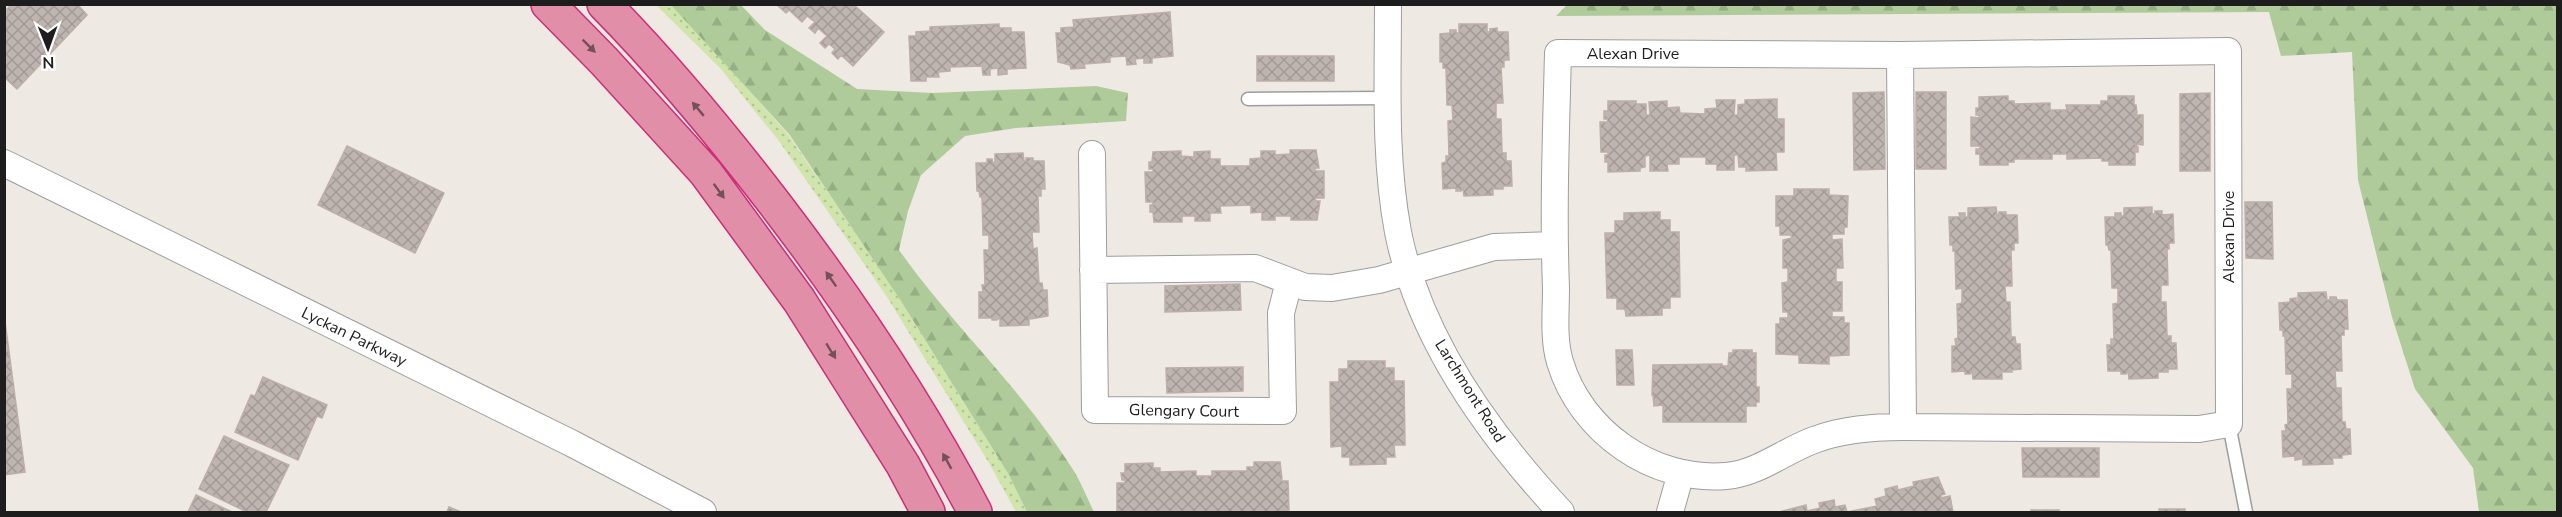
<svg xmlns="http://www.w3.org/2000/svg" width="2562" height="517" font-family="'Nunito Sans',sans-serif">
<style>
.grass{fill:url(#grass-dots)}
.forest{fill:url(#forest-firs)}
.building{fill:url(#building-cross-hatch);stroke:#beaea7;stroke-width:1.5}
.lines{fill:none;stroke-linecap:round;stroke-linejoin:round}
.service-casing{stroke:#9e9e9e;stroke-width:15}
.minor-casing{stroke:#9e9e9e;stroke-width:28}
.motorway-casing{stroke:#ce2e79;stroke-width:36}
.service{stroke:#fff;stroke-width:12}
.minor{stroke:#fff;stroke-width:26}
.motorway{stroke:#e18fa8;stroke-width:33}
.oneway{fill:#75505c}
.labels{text-anchor:middle;dominant-baseline:central;stroke-width:5;stroke-linejoin:round;paint-order:stroke}
.street-label{font-size:16px;fill:#1d1d1d;stroke:#fff}
</style>
<defs>
<pattern id="grass-dots" width="8" height="8" patternUnits="userSpaceOnUse" patternTransform="scale(1.5)"><rect width="8" height="8" fill="#cfe5ac"/><path d="M2 2h.1M6 6h.1" fill="none" stroke="#b1c494" stroke-width="1.8" stroke-linecap="round"/></pattern>
<pattern id="forest-firs" width="22" height="20" patternUnits="userSpaceOnUse" patternTransform="scale(1.5)"><rect width="22" height="20" fill="#afcb9a"/><path d="M5 1l3.5 6h-7zM16 11l3.5 6h-7z" fill="#96ae84"/></pattern>
<pattern id="building-cross-hatch" width="8" height="8" patternUnits="userSpaceOnUse" patternTransform="scale(1.5)"><rect width="8" height="8" fill="#beb4b0"/><path d="M0 0l8 8M0 8l8-8" fill="none" stroke="#a39a97"/></pattern>
</defs>
<rect width="100%" height="100%" fill="#eee9e3"/>
<path class="grass" d="M656,5H671L675,8L787,133L891,285L1009,475L1027,512H1016L989,463L887,297L779,141L721,69Z"/>
<path class="forest" d="M1568,4L2557,5V512H2479L2473,468L2415,389L2392,317L2358,180L2352,52L2281,56L2269,12L1556,16Z
M671,5H741L765,30L857,89L932,93L1096,86L1128,93L1126,121L1016,128L965,136L921,175L908,211L899,250C952,325 1022,389 1072,468C1081,482 1087,498 1094,512H1027L1009,475L901,301L789,134Z"/>
<path class="building" d="M12,4H77L87,15L17,89L4,77V12Z
M853,4L884,32L853,66L841,55L838,59L832,53L835,49L829,44L825,48L820,43L827,36L818,28L815,33L809,28L815,22L807,16L802,22L789,10L786,13L777,5Z
M1170,12L1173,56L1152,58V63H1144V58L1135,59L1136,64L1127,65L1126,56L1110,57V62L1084,64L1085,68L1071,69L1070,65L1058,62L1056,33H1061V28L1074,27L1073,20Z
M999,24V28H1011V32H1024L1026,68L1007,69V74L998,75V68L990,69V75H983L982,66L950,67V71L938,72L939,77H926V81H911L909,36H916V32L930,31V27Z
M1459,24H1487V32H1490V29L1497,28V32H1508L1509,60H1504V67H1501L1503,103H1496V119H1501L1502,153H1506V161H1511L1512,186H1503V189H1495L1493,187V195L1464,196L1463,188L1461,191H1456V188L1443,189L1442,163L1446,162V156H1449L1448,121L1453,120L1452,105H1447L1446,68H1443V62H1440V34L1450,33V30H1456V33H1459Z
M1257,56H1334V81H1257Z
M1884,92L1885,169L1854,170L1853,93Z
M1916,92H1946V169H1916Z
M2210,93V171H2180V94Z
M2008,96V101H2014V104L2050,103V110H2067L2066,105H2101V101H2108V96H2134V105H2136L2137,113L2134,115H2143V145L2135,144L2138,147V152H2135V165H2109V161H2102V158L2067,159V154H2052V159H2014V162H2008V165H1980V154H1976V149H1980V146H1971V117L1979,118V115H1976V108H1979V97Z
M1777,99V119H1784V152H1776L1777,170L1746,171V167H1739L1738,155H1734V170H1717V164H1706V157H1679V164H1667L1668,171H1650V155L1645,156V167L1640,168V171L1608,172V162H1605V155H1608V152H1601L1600,122H1608L1607,119H1604V111H1608V101H1636V104H1646V115H1650L1649,102L1667,101V108L1679,107L1680,113L1705,114V109L1717,108L1716,100H1735L1734,115H1738V105L1745,104V100Z
M347,146L444,193L415,253L318,205Z
M1290,150H1316L1319,168H1315V171H1324V198H1315L1316,201H1320L1317,220H1291V216H1275V220H1262V212L1251,213V205L1220,206L1221,213H1210V221H1195V216H1182V222H1154L1153,212H1150V205H1153V202H1146L1145,172H1153V169H1149V162H1152L1153,152L1181,151V156L1194,157V152L1210,151V159H1220V166H1250V159L1261,158V151H1275V155L1290,154Z
M1023,153L1024,161H1026V158H1033V161H1044L1045,189H1041V196H1038L1039,232H1032L1033,249L1037,248L1039,283H1042L1043,290H1047L1048,316L1031,319L1029,316V325L1000,326V317L997,320H992V318H979V292H983L982,285H985L984,250H989V235H983L982,197H980L979,191H977L976,163H987V159H992L993,163H995V154Z
M1794,189H1829V195L1848,196L1847,227H1844V234H1832V240L1842,239L1843,268H1836V282H1842V311H1832V317H1844V323H1849V355L1829,356V364L1799,363V355L1776,354V324H1780V318H1788V312H1783L1782,283L1788,282V268H1783V240L1792,238L1791,235H1780V226H1776V196H1794Z
M2245,202H2272L2273,259L2246,258Z
M1996,207L1997,215H1999V212H2006V215H2017L2018,243H2014V250H2011L2012,286H2005L2006,302H2010L2011,337H2015L2016,344H2020L2021,369L2012,370V372H2004L2002,370V379H1973L1972,371L1970,374H1965V371L1952,372V346H1956L1955,339L1958,338L1957,304L1962,303V288L1956,289L1955,251H1953V245H1950L1949,217H1960L1959,213H1965V217H1968V208Z
M2152,207V214H2155V211H2162V215L2173,214L2174,243H2169V249H2167L2168,285H2161V302H2166L2167,336H2171V343H2176L2177,369H2168V372H2159L2158,370V378L2129,379L2128,371L2126,374H2121V371H2108L2107,345H2111V339H2114L2113,304L2118,303V288H2112L2111,250H2109L2108,245H2106L2105,217H2115V213H2121V216H2124V208Z
M1660,212V220H1670V232H1679L1680,297H1670V308H1662V315L1626,316L1625,309H1617V298H1607L1605,233H1615V221H1624V213Z
M1240,284L1241,310L1165,312V286Z
M2326,292L2327,300H2330V297H2336L2337,300H2347L2348,329H2344V335H2341L2342,371H2335L2336,388H2341L2342,422H2345L2346,429H2350L2351,454L2342,455V458H2334L2332,455L2333,464L2303,465V456L2301,459L2295,460V456L2283,457L2282,431H2286L2285,425L2288,424L2287,389H2292V374H2286L2285,336H2283V330H2280L2279,303L2290,302V299L2296,298V302H2298V293Z
M4,314L25,472L4,475Z
M1616,350H1632L1634,385H1617Z
M1733,350H1752V353H1756V387H1759V402H1756V406H1746V422H1663V405L1654,406L1653,395H1652L1653,365L1722,364V366H1728L1729,353H1733Z
M1348,361H1385V368H1394V381H1404L1405,445H1394L1395,457H1386V464L1350,465V457H1342V446L1331,447L1330,382H1339V369H1348Z
M1243,367V391L1167,393L1166,368Z
M263,377L327,405L322,418L317,416L298,460L235,432L251,395L255,396Z
M224,436L289,465L266,512H247L199,489Z
M2022,448H2099V477H2023Z
M1254,462H1280L1282,479L1280,481H1288L1289,510L1280,511V512L1117,511V483H1125V480H1122L1121,473H1125V464L1153,463V468H1160V472L1196,471V476H1212V471H1247V467H1254Z
M1938,477L1945,494L1941,495V498L1950,496L1953,512H1779L1806,505L1807,511L1820,508L1819,503L1834,500L1835,507L1845,505L1847,512L1877,506L1875,499L1886,496L1885,489L1897,486L1898,490L1914,486L1913,482Z
M196,495L232,512H188Z
M449,507L461,512H447Z
M2159,509H2185V512H2159Z
M2031,510H2059V512H2031Z"/>
<g class="lines">
<defs>
<path id="service" d="M1248,99L1388,98
M2229,424L2246,512"/>
<path id="minor" d="M1388,4C1388,80 1384,157 1398,232C1419,338 1489,435 1561,512
M2228,51L2229,424L2199,429L1903,427C1873,427 1843,429 1814,440C1784,451 1759,473 1726,476C1653,482 1581,432 1560,362C1553,339 1556,312 1556,289C1553,211 1556,132 1558,53L1900,55Z
M1900,55L1903,427
M1092,154L1095,410L1283,411L1281,313L1289,282
M4,163L571,443L703,512
M1093,270L1255,268L1305,287L1332,288L1379,280L1494,247L1554,245
M1670,512L1681,473"/>
<path id="motorway" d="M548,4L604,61L706,173L799,300L903,465L928,512
M604,4C666,67 722,135 775,204C850,302 918,403 975,512"/>
</defs>
<use href="#service" class="service-casing"/>
<use href="#minor" class="minor-casing"/>
<use href="#motorway" class="motorway-casing"/>
<use href="#service" class="service"/>
<use href="#minor" class="minor"/>
<use href="#motorway" class="motorway"/>
</g>
<defs><path id="oneway-solid" d="M-6-.8H1V-3.2L6.5 0L1 3.2V.8H-6Z" transform="scale(1.5)"/></defs>
<g class="oneway">
<use href="#oneway-solid" transform="translate(589 46) rotate(45)"/>
<use href="#oneway-solid" transform="translate(698 109) rotate(-130)"/>
<use href="#oneway-solid" transform="translate(719 191) rotate(54)"/>
<use href="#oneway-solid" transform="translate(831 279) rotate(-125)"/>
<use href="#oneway-solid" transform="translate(831 351) rotate(58)"/>
<use href="#oneway-solid" transform="translate(947 461) rotate(-119)"/>
</g>
<g class="labels">
<g class="street-label">
<text x="1633" y="54">Alexan Drive</text>
<text transform="translate(2229 237) rotate(-90)">Alexan Drive</text>
<text transform="translate(354 337) rotate(26)">Lyckan Parkway</text>
<text transform="translate(1470 391) rotate(58)">Larchmont Road</text>
<text transform="translate(1184 411) rotate(1)">Glengary Court</text>
</g>
</g>
<rect width="2562" height="517" fill="none" stroke="#1d1d1d" stroke-width="12"/>
<g transform="translate(48 48) rotate(179)" stroke="#ffffff" stroke-width="4.5" paint-order="stroke">
<path d="M0-4.5L10 22L0 15L-10 22Z" fill="#1d1d1d"/>
<text y="-9" font-size="16" font-weight="bold" text-anchor="middle" fill="#1d1d1d">N</text>
</g>
</svg>
